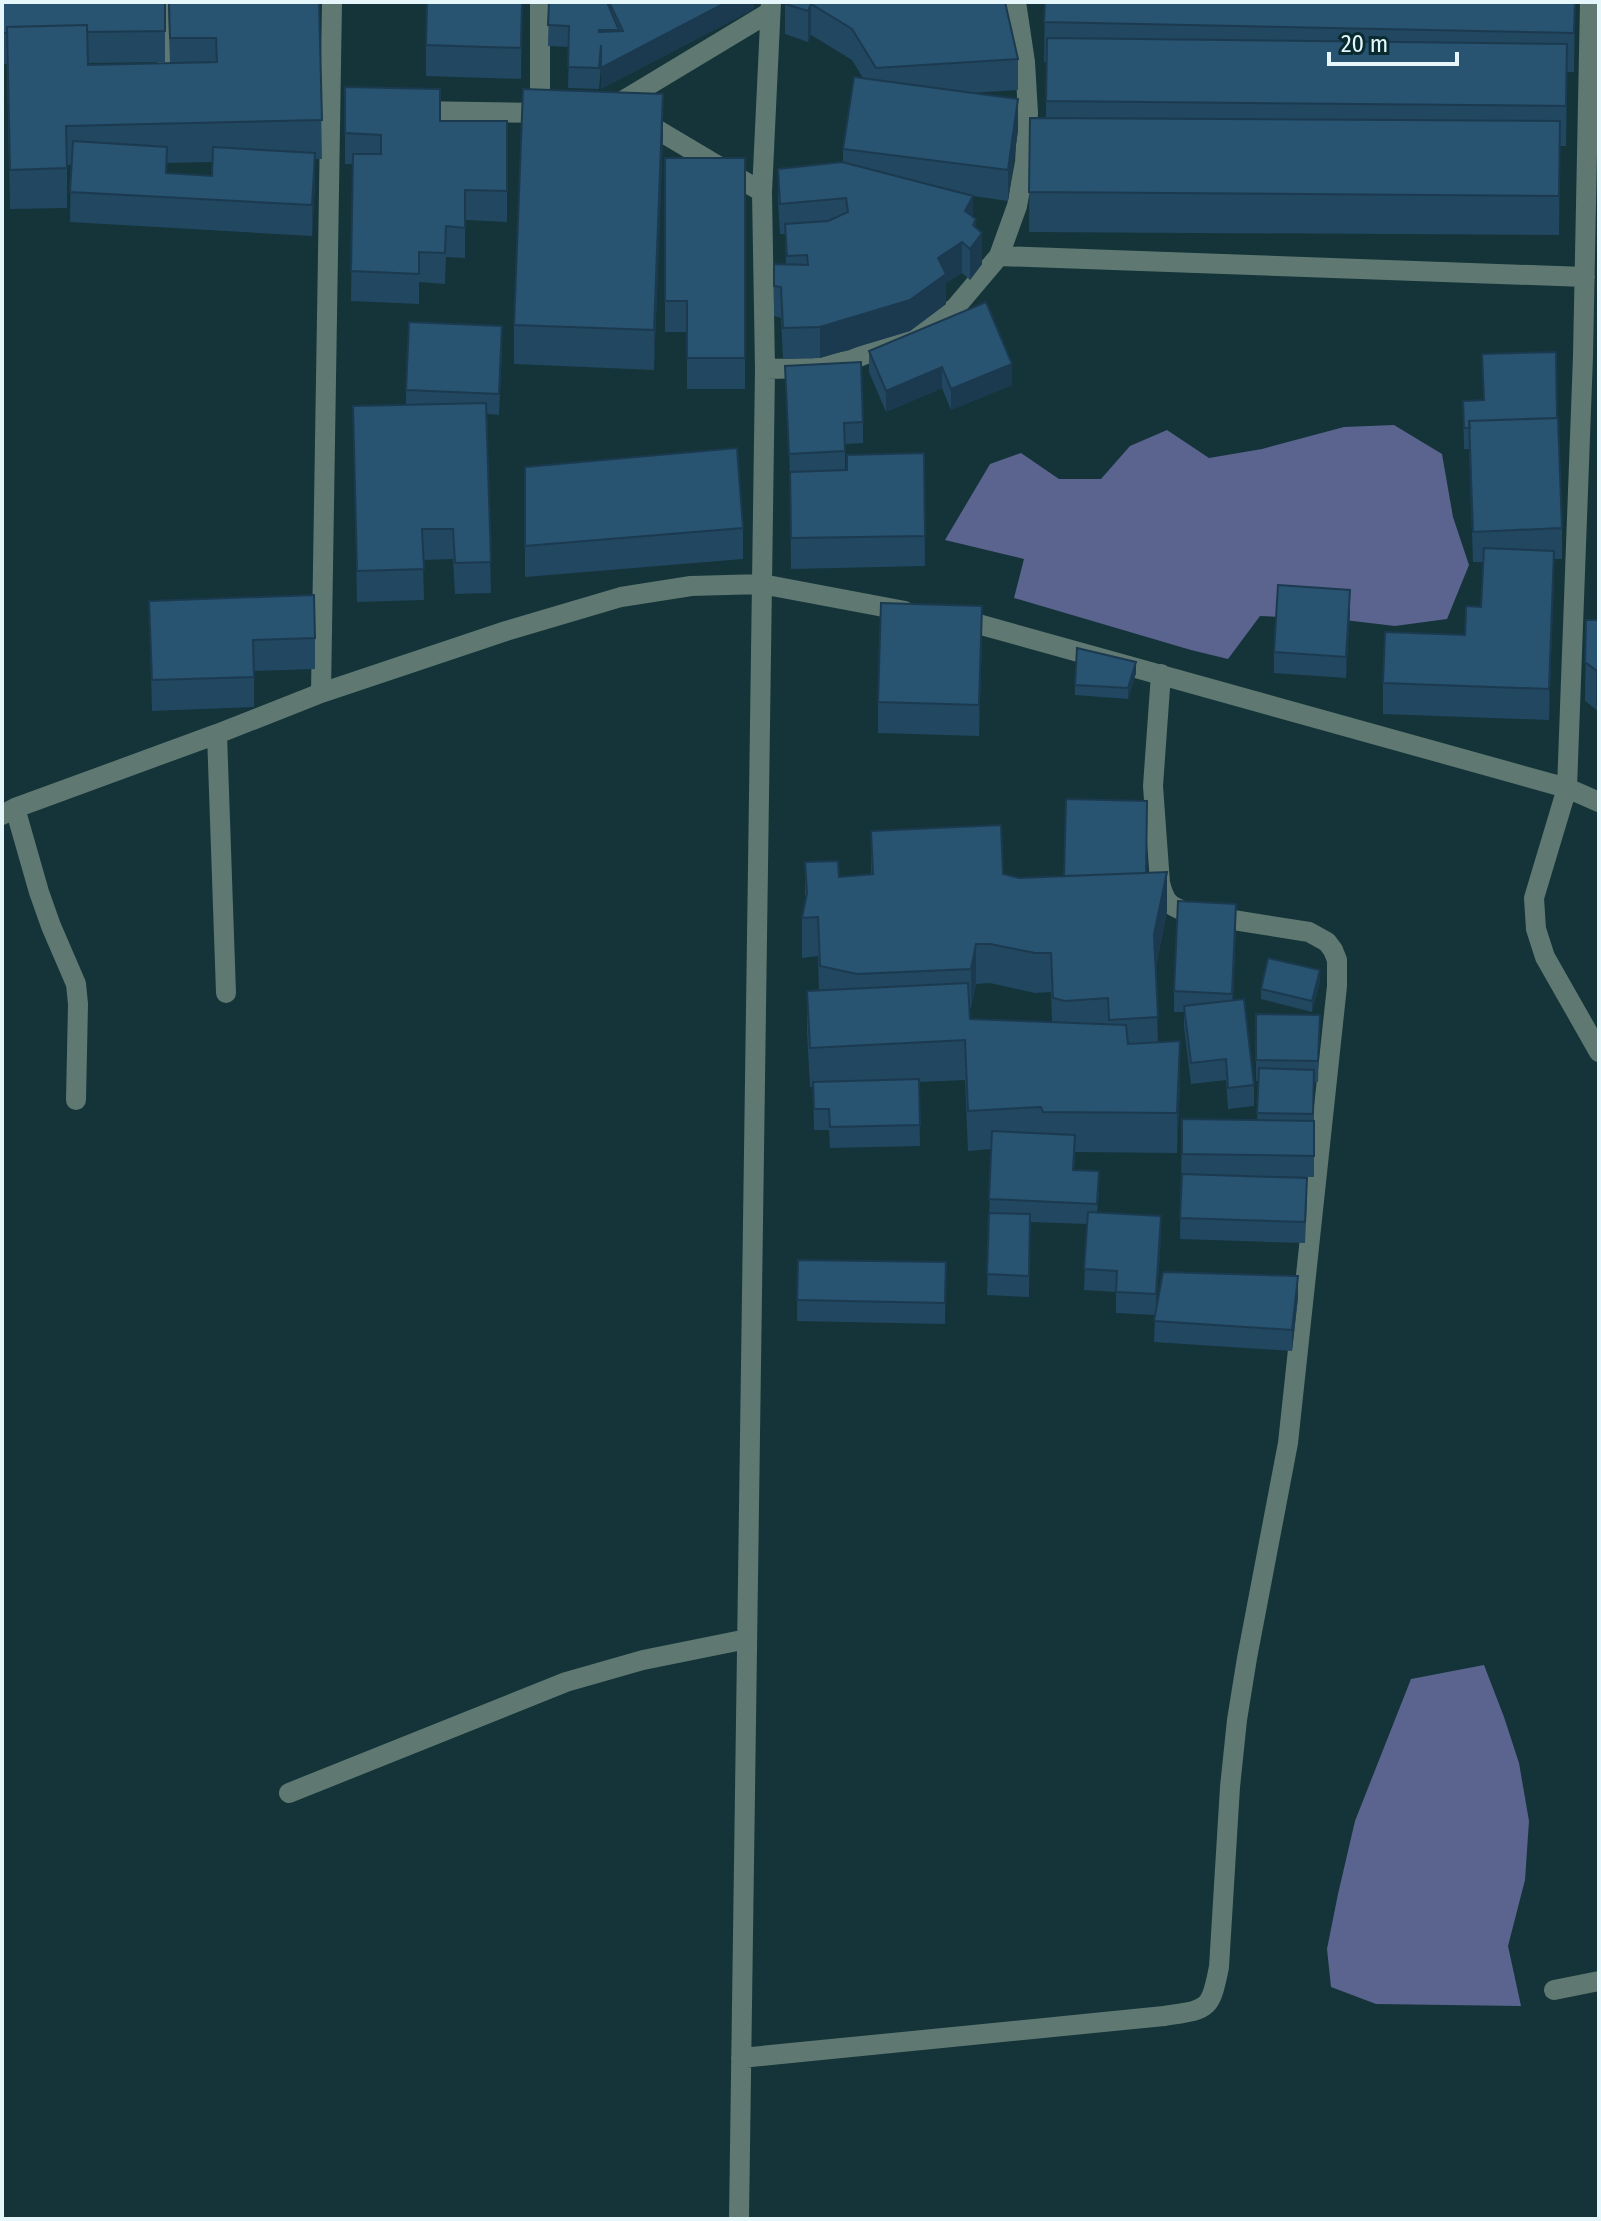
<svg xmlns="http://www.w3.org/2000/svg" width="1601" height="2221" font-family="'Fira Sans Condensed',sans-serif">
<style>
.water{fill:#5a648f}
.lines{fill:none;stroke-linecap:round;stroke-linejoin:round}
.minor{stroke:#5f7871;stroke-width:20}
.wall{fill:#224761;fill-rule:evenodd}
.shaded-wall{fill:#1c3a4f}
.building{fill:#285371;stroke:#1c3a4f;stroke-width:2}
</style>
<rect width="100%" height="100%" fill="#143439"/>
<path class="water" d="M1394,425L1442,454L1453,517L1469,565L1447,619L1395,626L1336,619L1260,616L1228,659L1191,650L1014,598L1024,559L945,540L990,464L1021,453L1059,479H1101L1130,446L1167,430L1209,458L1262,449L1344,427Z
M1484,1665L1504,1717L1519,1763L1529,1821L1525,1880L1508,1946L1521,2006L1376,2004L1331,1987L1327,1949L1338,1894L1355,1821L1411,1679Z"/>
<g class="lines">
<path class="minor" d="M166,2L168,89
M1590,2L1583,356L1567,788L1534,898L1536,929L1545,957L1599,1052
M614,106L770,12
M415,111L547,113
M540,114V2
M641,120L762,192
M999,256L1585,277
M765,369L815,368L851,360L920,333L955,308L999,256L1017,206L1025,162L1028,113L1025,62L1016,2
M956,620L978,624L1567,788L1599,802
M321,693L332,2
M217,734L226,993
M15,808L39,892L51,926L76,984L78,1004L76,1100
M2,815L15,808L217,734L321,693L506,631L621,597L691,586L762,584L905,611
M289,1793L566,1682L643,1660L747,1639
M1554,1990L1599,1981
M741,2058L1164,2016C1208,2009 1210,2012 1219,1967L1230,1787L1237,1720L1247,1658L1288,1443L1337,986V960L1333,950L1327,942L1309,932L1189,913C1169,906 1165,903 1160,883L1153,786L1161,674
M739,2219L765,369L762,192L771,2"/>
</g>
<path class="wall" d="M2,2L165,31V62L88,63V65L170,63L168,2H319L322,159H315V184L312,236L70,222L71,165H67V208L10,209L7,64H2ZM212,162V176L167,173V163Z
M522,2L521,79L426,76V45Z
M549,2H754V9L601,89V66L599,89L568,88L569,47L548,46Z
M1005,2L1018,59V90L970,93L1018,130L1008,201L973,196V217L982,264L970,280L962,273L946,283V304L910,331L820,358L783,359L781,318L774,316V264L786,265L785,234H780L778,200V169L843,163V149L863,78L852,60L811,35L808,42L785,34V4Z
M1045,2H1575L1574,72H1567L1566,146H1560L1559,235L1029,232L1030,118H1046V62H1044Z
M345,87L440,121H507V222L465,220V258L446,257L445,284L419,282V304L351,301L353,164H345Z
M663,134L654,370L514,364V325Z
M665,158H745V389H687V332H665Z
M502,347L499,415L487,414L491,593L455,594L453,559L423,560L424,600L357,602L353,406L406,405V390Z
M869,351L1012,385L951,410L942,388L886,412L869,372Z
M1482,354L1557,418L1562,528V559H1554L1549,720L1383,714V683L1465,635L1481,607L1483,562H1473L1469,449H1464L1463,401L1484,400Z
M785,366L863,422V443L845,444V470L924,453L925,566L791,569L790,475Z
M525,467L743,528V559L525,577Z
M149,601L315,638V669L254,671V707L152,711Z
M1350,611L1346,678L1274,673V652Z
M1586,620H1599V745H1597V710L1585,701Z
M982,636L979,736L878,733V702Z
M1136,673L1128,699L1075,695V685Z
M871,831L1003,874L1019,878L1146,872L1167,911L1156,966L1158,1043L1180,1081L1177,1153L1075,1152L1074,1170L1099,1192L1097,1212L1161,1237L1156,1308L1298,1297L1292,1351L1154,1342L1155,1315L1116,1313V1292L1084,1290L1087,1224L1030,1222L1029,1297L987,1295L991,1149L968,1151L965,1080L919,1082L920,1146L830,1148L829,1130H814L813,1087H810L807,1031V991H819L818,956L802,958V918L805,902V862L839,877L871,875ZM990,983L1035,993L1051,992L1052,1022L970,1019V1008H971L976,984Z
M1236,925L1233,1001L1254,1085V1106L1228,1109L1226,1080L1191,1084L1184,1027V1012H1174V991Z
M1320,981L1312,1012L1261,999V989Z
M1256,1014L1320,1015L1318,1082H1314V1177L1236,1176L1307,1199L1305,1243L1180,1239L1182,1119L1257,1120L1258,1081H1256Z
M798,1260L946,1262L945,1324L797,1321Z"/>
<path class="shaded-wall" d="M727,2H754V9L601,89V68Z
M811,4V35L808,42V11Z
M663,94V134L654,370V330Z
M1018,99V130L1008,201V170Z
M315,153V184L312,236V205Z
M973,196V225L976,219V241L982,233V264L970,280V249L965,211Z
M962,242V273L946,283V304L910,331L820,358V327L938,258Z
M1012,364V385L951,410V389Z
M942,367V388L886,412V391Z
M1554,551V581L1549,720V689Z
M1350,590V611L1346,678V657Z
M982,606V636L979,736V705Z
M1136,662V673L1128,699V688Z
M1167,872V911L1154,974V934Z
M1236,904V925L1232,1015V994Z
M976,944V984L971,1008V969Z
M1320,970V981L1312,1012V1001Z
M1180,1041V1081L1177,1153V1113Z
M1161,1216V1237L1156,1315V1294Z
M1298,1276V1297L1292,1351V1330Z"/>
<path class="building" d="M2,2H165V31L87,32V25L7,27V33H2Z
M169,2H319L322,120L66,126L67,168L10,170L7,27L87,25L88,65L217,62L216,38H170Z
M427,2H522L521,48L426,45Z
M549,2H607L619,30H599V32L623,31L609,2H727L601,68V45L599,68L568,67L569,26L548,25Z
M786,2H1005L1018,59L876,68L852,29L811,4L808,11L785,4Z
M1045,2H1575L1574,33L1044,22Z
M1047,38L1567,44L1566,106L1046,101Z
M854,77L1018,99L1008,170L843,149Z
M345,87L440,89V121H507V191L465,190V228L446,226L445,253L419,252V274L351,271L353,154H381V135L345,133Z
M523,89L663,94L654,330L514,325Z
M1030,118L1560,121L1559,196L1029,192Z
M73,141L167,147L166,173L212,176L213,147L315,153L312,205L70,192Z
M665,158H745V358H687V301H665Z
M842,162L973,196L965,211L976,219L973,225L982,233L970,249L962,242L938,258L946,274L910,300L820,327L783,328L781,287L774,286V264L808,265L807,255L787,256L785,224L828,221L848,212L846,198L780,204L778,169Z
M986,302L1012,364L951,389L942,367L886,391L869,351Z
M409,322L502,326L499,394L406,390Z
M1556,352L1557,418L1469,421L1470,428H1464L1463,401L1484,400L1482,354Z
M861,362L863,422L844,423L845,451L789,454L785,366Z
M486,403L491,562L455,563L453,529H422L424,569L357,571L353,406Z
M1558,418L1562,528L1473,532L1469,421Z
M737,448L743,528L525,546V467Z
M924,453L925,536L791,538L790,472L847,470V455Z
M1484,548L1554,551L1549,689L1383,683L1385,632L1465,635L1466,606L1481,607Z
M1278,585L1350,590L1346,657L1274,652Z
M314,595L315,638L253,640L254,677L152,680L149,601Z
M881,603L982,606L979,705L878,702Z
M1586,620H1599V705H1597V671L1585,662Z
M1077,648L1136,662L1128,688L1075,685Z
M1066,799L1147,801L1146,873L1064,876Z
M1001,825L1003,874L1019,878L1167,872L1154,934L1158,1017L1109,1020L1108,998L1065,1001L1053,998L1051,953H1035L990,944H976L971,969L857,974L820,966L818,917L802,918L807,893L805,862L838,861L839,877L873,874L871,831Z
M1178,901L1236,904L1232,994L1174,991Z
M1268,958L1320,970L1312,1001L1261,989Z
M968,983L970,1019L1126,1025L1128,1044L1180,1041L1177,1113L1043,1112L1041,1107L968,1111L965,1040L810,1048L807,991Z
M1244,999L1254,1085L1228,1088L1226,1059L1191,1063L1184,1006Z
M1256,1014L1320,1015L1318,1061L1256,1060Z
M1259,1068L1314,1070L1313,1114L1257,1113Z
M919,1079L920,1125L830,1127L829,1109H814L813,1082Z
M1182,1119L1314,1121V1156L1182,1154Z
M992,1131L1075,1135L1073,1170L1099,1171L1097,1204L989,1199Z
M1182,1174L1307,1178L1305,1222L1180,1218Z
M1088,1212L1161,1216L1156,1294L1116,1292L1117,1271L1084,1269Z
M989,1213L1030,1214L1029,1276L987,1274Z
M798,1260L946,1262L945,1303L797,1300Z
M1163,1272L1298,1276L1292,1330L1154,1321Z"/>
<rect width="1601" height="2221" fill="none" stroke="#e5f7fa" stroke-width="8"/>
<path d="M1329 52v12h128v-12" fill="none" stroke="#e5f7fa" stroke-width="4"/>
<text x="1341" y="52" font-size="24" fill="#e5f7fa" stroke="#092a2f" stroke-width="6" paint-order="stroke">20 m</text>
</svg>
